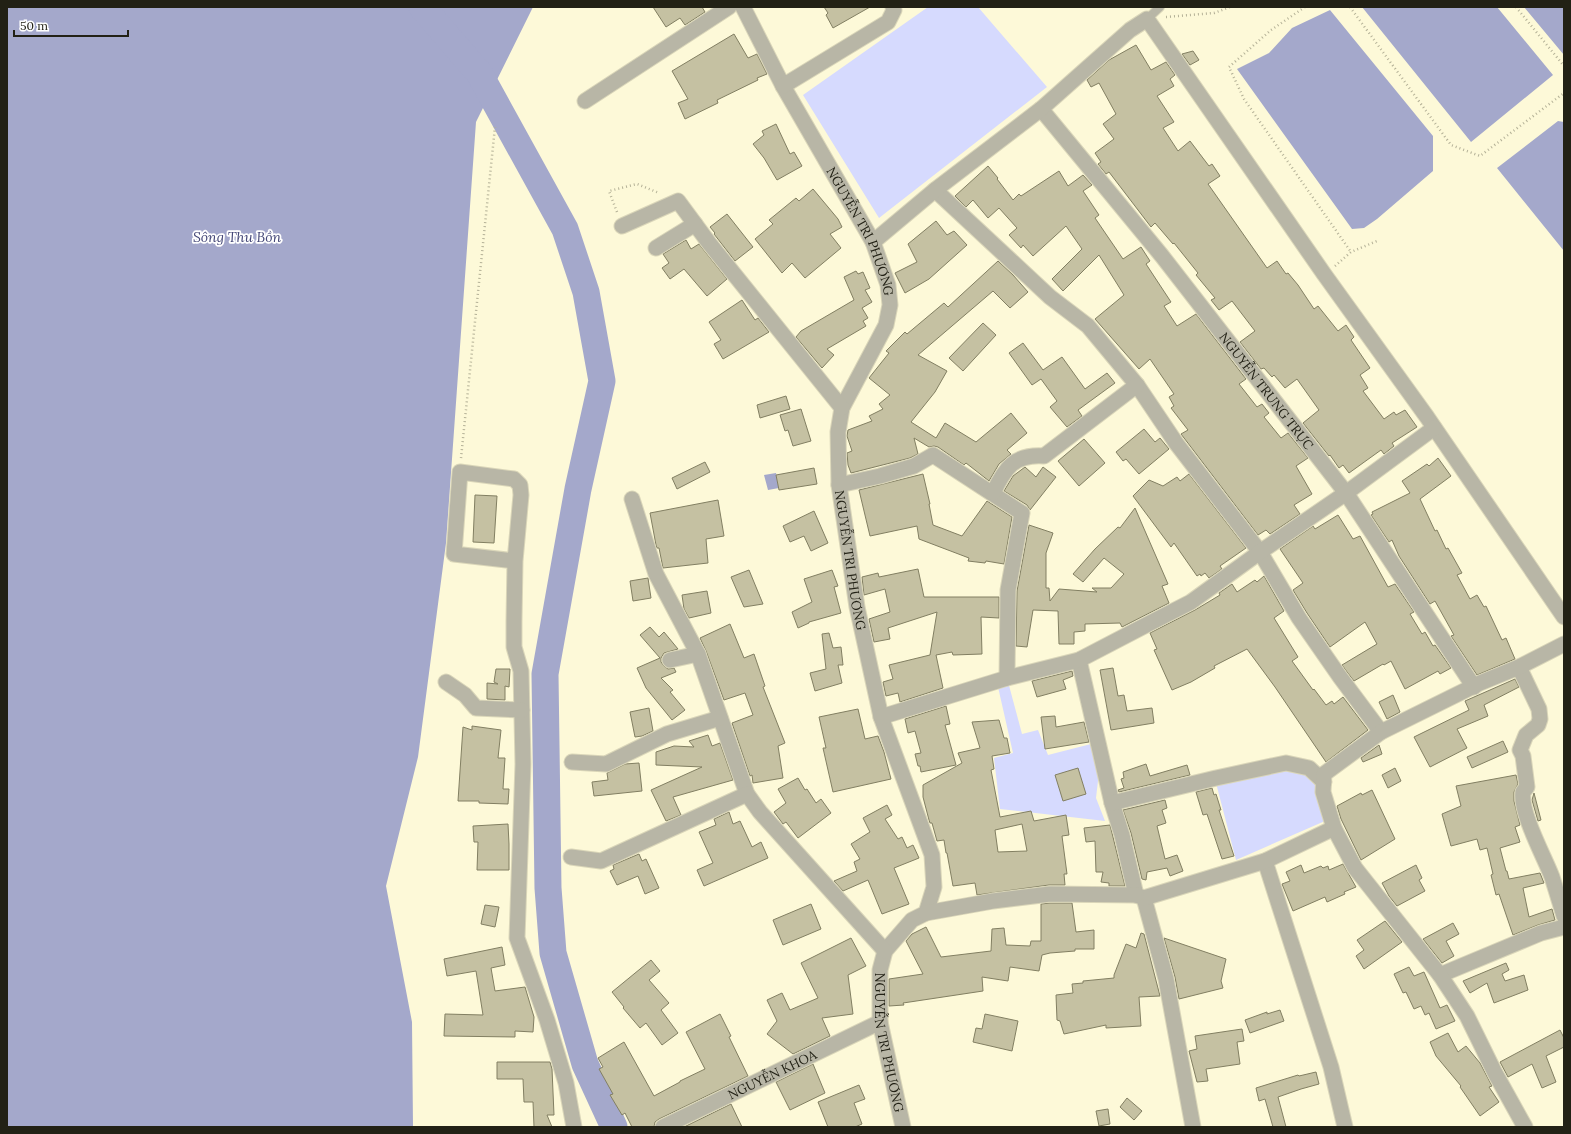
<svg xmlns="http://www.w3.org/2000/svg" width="1571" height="1134" font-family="Lora,serif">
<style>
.green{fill:#d6dafe}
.water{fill:#a4a8cb}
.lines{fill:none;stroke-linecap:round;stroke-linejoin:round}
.river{stroke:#a4a8cb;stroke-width:27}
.building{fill:#c5c1a2;stroke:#827f62;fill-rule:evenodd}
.service-casing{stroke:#dad6b9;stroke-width:10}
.minor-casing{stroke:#dad6b9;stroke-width:17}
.path{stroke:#b4b197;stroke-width:2.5;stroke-dasharray:1 3;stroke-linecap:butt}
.service{stroke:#b8b6a6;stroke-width:8}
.minor{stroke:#b8b6a6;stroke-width:15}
.labels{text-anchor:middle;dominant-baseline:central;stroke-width:3.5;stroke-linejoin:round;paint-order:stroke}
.street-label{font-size:13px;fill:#222115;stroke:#fff}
.water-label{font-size:14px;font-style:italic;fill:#444777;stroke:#fff}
</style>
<rect width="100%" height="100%" fill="#fdf9d8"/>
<path class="green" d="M928,7H978L1047,87L879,218L803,95Z
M1007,678L1022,734L1038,730L1048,755L1091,744L1101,755L1096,798L1105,821L1000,809L994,758L1013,753L998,687Z
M1286,763L1318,776L1325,821L1236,860L1216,783Z"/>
<path class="water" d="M7,7H533L476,122L446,543L418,757L386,886L412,1022L413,1127H7Z
M1362,7H1497L1553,75L1471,142Z
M1524,7H1564V55Z
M1330,10L1433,136V171L1377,219L1364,228L1352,229L1237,69L1269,53L1292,28Z
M1558,121L1564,122V251L1497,168Z
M776,473L779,488L768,490L764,475Z"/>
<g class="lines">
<path class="river" d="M422,7L479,73L565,229L586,292L602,381L578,489L545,674L548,888L553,953L585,1064L614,1127"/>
</g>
<path class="building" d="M653,7H702L705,12L685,25L680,18L666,27Z
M824,7H870L833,28L826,15L828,13Z
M734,34L748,58L757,54L767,74L757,78L758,80L717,100L718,103L685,119L678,103L688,99L672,71Z
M1136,45L1151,70L1166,62L1175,75L1170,79L1174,86L1157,96L1174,122L1163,128L1178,151L1190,141L1209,166L1212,164L1220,176L1208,184L1267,268L1277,261L1286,274L1288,273L1298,285L1314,309L1318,306L1338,331L1346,325L1354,337L1351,340L1370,368L1360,375L1368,388L1363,391L1384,419L1394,412L1396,415L1405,410L1417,427L1392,443L1394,446L1384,454L1381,450L1349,473L1343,465L1339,468L1330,455L1329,456L1303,423L1319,410L1297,379L1285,388L1274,375L1272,377L1264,368L1261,369L1240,342L1255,331L1232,301L1219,310L1211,300L1215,298L1196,275L1198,273L1174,243L1173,244L1155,223L1151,227L1109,172L1106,174L1098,164L1101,162L1095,153L1114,139L1103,124L1116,114L1099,83L1091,87L1087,80L1109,60Z
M1193,51L1199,60L1190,65L1182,54Z
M776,124L790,154L794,152L802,166L777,180L764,158L753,144L764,135L762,131Z
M988,166L998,178L997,179L1013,200L1019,194L1021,196L1059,171L1068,186L1083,175L1092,185L1083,191L1099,215L1095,218L1123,259L1141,247L1150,261L1146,264L1171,302L1164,306L1177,326L1196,314L1246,379L1239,384L1257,407L1262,404L1269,413L1264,417L1281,438L1288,433L1308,458L1296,466L1312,494L1294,505L1300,514L1270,534L1266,530L1258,535L1181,434L1188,430L1171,408L1174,406L1169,397L1174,394L1150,359L1139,369L1095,319L1124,295L1099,255L1063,291L1052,279L1082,249L1066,226L1033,256L1023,245L1021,248L1009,235L1017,228L999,208L988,218L973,200L966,207L955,196Z
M813,189L838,219L842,227L830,234L841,248L805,278L792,263L782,273L755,239L773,224L769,220L796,198L799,201Z
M727,214L753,247L735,261L714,234L715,233L710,227Z
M936,221L947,235L954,231L967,245L929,279L905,293L895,273L917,262L908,244Z
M686,240L691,249L699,244L727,279L707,296L684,269L670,279L662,268L669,263L663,254Z
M998,261L1013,275L1028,292L1010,308L993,291L918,355L947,371L935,392L911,422L936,438L945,423L976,442L1011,413L1027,433L1007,450L1011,454L999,464L989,481L966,463L964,465L938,447L934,446L929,447L914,438L918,454L910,458L851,473L848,465L847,453L852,451L847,436L848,430L872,421L869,416L883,409L879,404L890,395L869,378L889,353L886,351L905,332L907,334L944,303L948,307Z
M856,271L858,274L863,272L870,288L865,290L872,302L862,308L868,318L863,321L866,326L827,349L834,355L822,368L796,337L801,331L854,300L844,277Z
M742,300L755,320L758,318L769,332L723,359L714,344L721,340L709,322Z
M983,323L996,335L963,371L949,358Z
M1023,343L1043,370L1062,357L1085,389L1107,373L1115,383L1078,410L1082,416L1067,427L1050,407L1057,401L1041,379L1032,385L1009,353Z
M786,396L790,409L760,418L757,405Z
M801,409L811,441L793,446L788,430L785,431L780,415Z
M1144,429L1155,442L1160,438L1169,449L1139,474L1126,459L1123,461L1116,452Z
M1084,439L1105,463L1079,486L1058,461Z
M1438,458L1451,476L1420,499L1435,531L1437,530L1446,549L1448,548L1462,573L1457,575L1470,599L1477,595L1484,607L1486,606L1502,640L1506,638L1515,659L1477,675L1451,636L1454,635L1435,601L1430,604L1399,556L1392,540L1389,542L1371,515L1373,514L1372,512L1410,493L1402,481L1427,464L1429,466Z
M705,462L710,472L677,489L672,478Z
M1025,467L1036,477L1043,467L1056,477L1030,510L1027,505L1004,491L1013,476Z
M814,468L817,484L779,490L776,475Z
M923,474L930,504H929L933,525L962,536L987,501L1012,517L1004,564L986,561L985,563L968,561L969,558L919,539L917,526L870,536L859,490Z
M1189,474L1246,548L1220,566L1222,569L1209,578L1205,573L1201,576L1200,574L1197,576L1174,543L1171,547L1133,496L1149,480L1163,486L1177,477L1180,481Z
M475,495L497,496L494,543L473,542Z
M718,500L724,536L706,539L708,563L663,568L659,548H657L656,545L650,513Z
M1135,508L1168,584L1162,586L1169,603L1122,627L1120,623L1085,624V631L1074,632V644H1059L1058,611L1033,610L1027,647L1016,646L1017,591L1029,525L1053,533L1046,553V588H1049L1050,601L1059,589L1097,592L1092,588H1111L1124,574L1104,558L1083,582L1073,574L1095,549L1118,527L1120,528Z
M814,511L828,543L811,551L804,536L790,542L783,526Z
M1338,515L1353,539L1360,536L1388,587L1395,584L1414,612L1410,614L1422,634L1425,632L1433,646L1435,645L1451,668L1440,674L1438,671L1405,689L1391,661L1384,665L1383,664L1354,681L1347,672L1342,665L1377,644L1365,622L1330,647L1307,613L1293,590L1303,583L1280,549L1313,526L1315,529Z
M918,569L924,597H999V618L981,617L982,654L953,655L952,652L936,655L943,688L900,702L898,693L886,696L883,682L893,679L889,665L930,655L937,612L888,628L890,639L874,642L869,619L890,612L885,589L864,595L862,577L878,573L879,577Z
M749,570L763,604L744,607L731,577Z
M832,570L838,586L834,587L841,613L809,622V623L798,628L792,612L812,602L804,579Z
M1264,576L1284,611L1274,618L1298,657L1292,661L1313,690L1314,689L1326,705L1332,701L1334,704L1343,697L1368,730L1326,762L1275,687L1247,649L1214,666L1215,668L1191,682L1172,690L1154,650L1157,649L1150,633L1195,610L1220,595L1219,593L1232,584L1237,592L1255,580L1257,582Z
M648,578L651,598L633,601L630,581Z
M707,591L711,613L689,618L684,609L682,595Z
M730,624L744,658L754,654L765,686L763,687L785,743L778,746L783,778L753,783L752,775L750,776L732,723L753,715L745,693L724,700L706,651L700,638Z
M650,627L659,637L664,632L678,649L664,653L661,658V662L664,666L668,669L674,668L676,672L661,678L673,690L670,692L685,710L672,720L646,688L637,668L660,658L640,635Z
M829,633L833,648L841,647L843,665H838L842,683L815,691L810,673L826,669L822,634Z
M1113,668L1118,696L1124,695L1127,711L1152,708L1154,723L1111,730L1100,670Z
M496,669H510L509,687L505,686V700L487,699V683L498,684L494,682Z
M1072,671L1073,676L1063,680L1066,689L1037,697L1032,681Z
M1515,679L1519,687L1484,705L1488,716L1457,729L1467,748L1430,767L1414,737L1469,710L1465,701Z
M1393,695L1400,712L1387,719L1379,702Z
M946,706L950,724L945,725L956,765L921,772L920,766H918L915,754L921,753L915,731L908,733L905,719Z
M649,708L653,731L642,736L635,737L630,712Z
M858,709L865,739L878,736L884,752L891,779L833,792L823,748H826L819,717Z
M1055,716L1056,727L1084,722L1089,742L1045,749L1041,717Z
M999,720L1004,738H1007L1010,753L992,756L994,769L991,770L1000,817L1031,811L1034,821L1066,815L1069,835L1062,836L1067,874H1064L1065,885H1049L977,895L975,883L953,886L947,853H946L944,840L937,841L932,823H930L929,820L923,797V785L962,763L958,753L980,748L972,722ZM1022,824L1027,851L998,852L995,830Z
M472,726L501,730L498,758H505L503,789H509L508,804L479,803V801H458L463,727L472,730Z
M708,735L712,746L720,743L733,780L673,797L681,815L666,821L651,790L702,767L656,765V752L674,746L694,747L689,741Z
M1503,741L1508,752L1472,768L1467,757Z
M1379,745L1382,754L1363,762L1361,758Z
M639,763L642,791L594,796L592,782L608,780L607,773L625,764Z
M1146,764L1150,776L1187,765L1190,775L1119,792L1118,790L1124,788L1121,779L1124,778L1123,772Z
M1078,768L1086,794L1063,801L1055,775Z
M1395,768L1401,781L1388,788L1382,775Z
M1516,775L1518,784L1514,792V801L1520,825L1515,827L1520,842L1500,848L1506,871H1507L1509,879L1540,873L1544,883L1523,888L1529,917L1552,909L1555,920L1538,925L1513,935L1499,894L1496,895L1491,875L1493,874L1487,848L1480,850L1477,839L1451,846L1442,814L1461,806L1456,786Z
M798,778L805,790L807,789L816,803L821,799L831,813L798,838L786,822L783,824L774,812L786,803L778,789Z
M1212,788L1214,795L1216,794L1221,810H1219L1234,856L1222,859L1207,814L1203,815L1196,792Z
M1372,790L1395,839L1361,860L1341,819L1337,806L1361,793L1362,795Z
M1534,793L1541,820L1538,821L1532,800Z
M1165,800L1167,808L1162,810L1166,823L1157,826L1165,859L1177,855L1183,871L1170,876L1167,868L1147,872L1146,880L1142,879L1131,833L1123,810Z
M887,805L892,815L885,819L898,839L902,837L907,848L913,845L919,858L894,868L909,904L882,914L868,880L843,891L834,881L857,871L854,862L860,859L851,844L870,832L863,818Z
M729,812L733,824L740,821L752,847L761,842L768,858L704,886L697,870L713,863L699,832L716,825L714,819Z
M508,824L509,844V870H477L478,842H474L473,826Z
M1110,825L1113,837L1125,886H1109V883L1101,882L1103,872H1096L1095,841L1086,842L1084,828Z
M639,854L642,861L646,859L659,888L645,894L638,876L617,885L610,871L614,869L613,865Z
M1343,864L1356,887L1344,892L1345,894L1327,902L1325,897L1293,911L1282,884L1290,881L1286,872L1301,865L1304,873L1321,866L1323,868L1328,866L1329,870Z
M1416,865L1422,878L1419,880L1425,891L1397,906L1389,896L1382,883Z
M1050,903H1072L1076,932L1094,930V949H1075V951L1050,953L1042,955L1039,971L1010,967L1008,981L982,977L983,991L903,1003L904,1005L889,1006V979L923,974L906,941L912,934L926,927L941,957L991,951L992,929L1004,928L1006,945L1030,946L1031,941H1041V904Z
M811,904L821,929L783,945L773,920Z
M485,905L499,907L495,927L481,924Z
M1385,921L1402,942L1364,969L1356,956L1364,950L1357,940Z
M1453,923L1459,934L1446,941L1454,956L1442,963L1423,939Z
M1141,933L1144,934L1160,996L1139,997L1141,1026L1106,1028V1025L1064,1034L1060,1021L1057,1020L1056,995L1073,993L1072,984L1083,983V981L1114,978V975L1126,944L1136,948Z
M851,938L866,966L848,975L853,1014L822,1018L830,1036L793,1054L767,1034L777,1021L767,1000L782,993L790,1010L818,998L801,963Z
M1164,938L1226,959L1221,981L1223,988L1179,999L1175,977Z
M502,947L505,965L491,968L495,991L525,987L534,1017L533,1032L515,1031V1037L444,1036L445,1014L483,1015L476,971L447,976L444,959Z
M651,960L660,971L649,980L669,1003L661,1010L678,1033L662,1045L646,1023L640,1028L623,1008L624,1007L612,992Z
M1506,963L1509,970L1502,974L1505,981L1524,975L1528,990L1494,1003L1487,983L1470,993L1463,981Z
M1409,967L1414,976L1424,972L1440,1008L1447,1005L1455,1021L1436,1029L1429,1013L1425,1015L1421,1006L1414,1009L1406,992L1403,993L1394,974Z
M1280,1010L1284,1021L1250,1033L1245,1020L1267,1012V1014Z
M720,1014L731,1036L729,1037L748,1076L659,1119L655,1122L654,1127H632L625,1113L622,1115L610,1095L613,1094L599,1069L603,1067L598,1058L624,1042L654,1096L680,1082V1081L705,1069L686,1032Z
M985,1014L1018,1021L1012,1051L973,1042L976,1028L982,1029Z
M1242,1029L1244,1041L1237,1042L1240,1064L1206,1069L1208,1081L1197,1082L1189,1051L1197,1049L1195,1036Z
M1560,1030L1564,1038V1047L1546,1056L1556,1082L1542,1088L1532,1064L1508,1077L1500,1062Z
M1448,1033L1458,1052L1466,1046L1480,1063L1492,1086L1489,1087L1499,1102L1480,1116L1460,1087L1461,1086L1436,1056L1430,1042Z
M497,1062H550L552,1069L554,1115H547L552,1127H534L533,1102H524L523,1079H497Z
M813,1064L825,1093L790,1110L776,1082Z
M1316,1072L1319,1084L1301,1089L1278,1097L1286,1127H1273L1265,1099L1259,1101L1256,1088L1298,1075L1299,1076Z
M859,1085L865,1099L854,1103L862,1124L855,1127H828L818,1102Z
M1127,1098L1142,1111L1134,1120L1120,1107Z
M731,1104L742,1127H684Z
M1108,1109L1110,1124L1099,1126L1096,1111Z"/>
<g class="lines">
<defs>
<path id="service" d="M1147,19L1160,7"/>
<g id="minor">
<path id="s1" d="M743,7L783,86L873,242L888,285L890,305L886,325L842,408L838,432L839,485L857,607L881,717L932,855L934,887L926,913L912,920L885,951L880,970V1022L903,1127"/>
<path d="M783,86L888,22L894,10L893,7"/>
<path d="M585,101L729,7"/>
<path id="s2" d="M1041,109L1162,256L1346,493L1474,687"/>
<path d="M935,190L1050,297L1088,326L1137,385L1176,443L1260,552L1299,618L1340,677L1381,732"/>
<path d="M622,226L678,201L709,243L842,408"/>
<path d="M873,242L935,190L1041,109L1130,30L1147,19L1324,274L1427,417L1564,617"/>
<path d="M656,248L695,224"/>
<path d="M839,485L880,476L914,466L933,455L1022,513L1008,590L1007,678"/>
<path d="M993,493C1005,468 1014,454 1044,456L1137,385"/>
<path d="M632,499L656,574L698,654L747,794L760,812L885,951"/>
<path d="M515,561L454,554L460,472L514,479L520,485L521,495L515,561L514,621V647L521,671L523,764L517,938L547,1020L566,1083L574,1127"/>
<path d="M670,660L698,654"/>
<path d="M1079,660L1112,803L1122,835L1136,895L1144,898L1166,979L1193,1127"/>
<path d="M1519,667L1539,709L1540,719L1538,725L1526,735L1520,750L1523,756L1527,787L1523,792C1520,813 1544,856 1552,877C1556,890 1560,903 1564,916"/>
<path d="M446,682L465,695L476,708L522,710"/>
<path d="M881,717L1007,678L1079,660L1150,623L1191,602L1260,552L1346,493L1434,428"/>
<path d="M572,762L606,764L667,734L720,718"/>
<path d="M1112,803L1216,778L1286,763L1309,768L1324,782"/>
<path d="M571,857L601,861L747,794"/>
<path d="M1265,861L1331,1067L1345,1127"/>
<path d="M1144,898L1265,861L1334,828"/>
<path d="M926,913L993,901L1050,894L1136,895"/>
<path d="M1440,975L1541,933L1564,927"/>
<path id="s3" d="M663,1127L880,1022"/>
<path d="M1525,1127L1495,1073L1467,1016L1440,975L1355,868L1334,828L1323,792L1324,774L1381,732L1480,683L1519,667L1564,644"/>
</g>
</defs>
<use href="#service" class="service-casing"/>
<use href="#minor" class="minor-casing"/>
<path class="path" d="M1305,7L1271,30L1229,67L1244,99L1351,252
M1350,7L1451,145L1480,156L1564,93
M1516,7L1564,66
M1166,17L1214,13L1230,7
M617,212L609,191L637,184L659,193
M1335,266L1351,252L1377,241
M461,458L495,127"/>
<use href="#service" class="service"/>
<use href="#minor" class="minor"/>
</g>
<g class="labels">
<g class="street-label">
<text stroke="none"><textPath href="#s1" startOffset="254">NGUYỄN TRI PHƯƠNG</textPath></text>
<text stroke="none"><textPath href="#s2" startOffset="361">NGUYỄN TRUNG TRỰC</textPath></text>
<text stroke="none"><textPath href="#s1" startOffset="602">NGUYỄN TRI PHƯƠNG</textPath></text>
<text stroke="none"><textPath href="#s1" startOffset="1118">NGUYỄN TRI PHƯƠNG</textPath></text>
<text stroke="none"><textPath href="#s3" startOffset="121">NGUYỄN KHOA</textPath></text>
</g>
<g class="water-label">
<text x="237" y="237">Sông Thu Bồn</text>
</g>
</g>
<rect width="1571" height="1134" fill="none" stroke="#222115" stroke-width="16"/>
<path d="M14 30v6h114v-6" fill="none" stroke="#222115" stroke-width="2"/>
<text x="20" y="30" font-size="12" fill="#222115" stroke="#ffffff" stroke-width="3" paint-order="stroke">50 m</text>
</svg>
